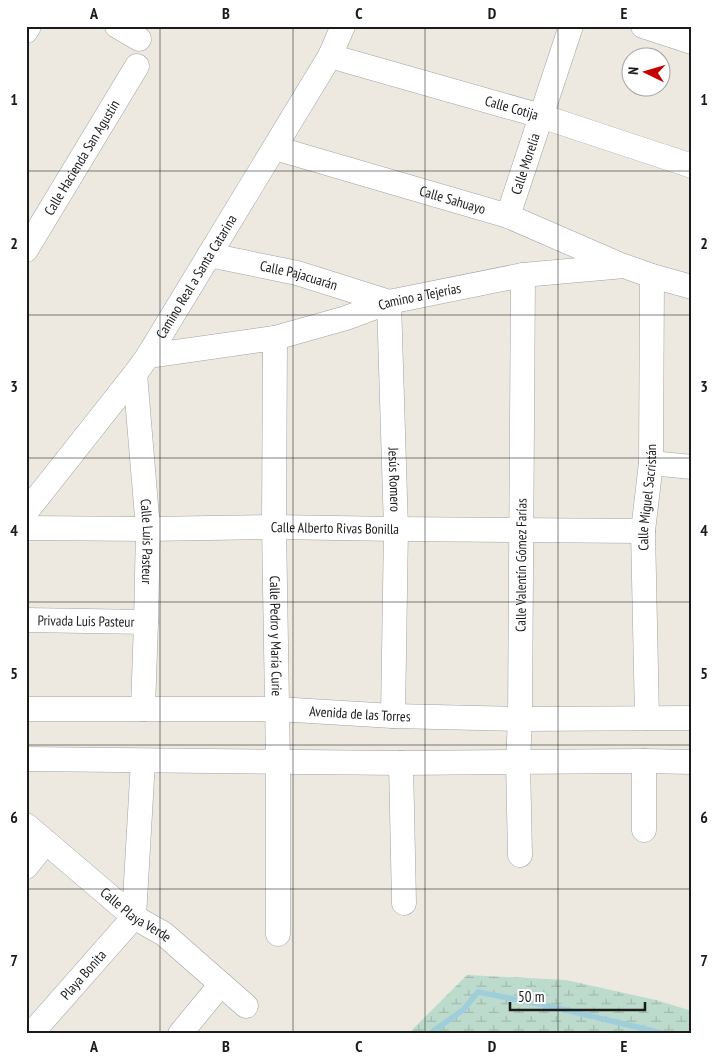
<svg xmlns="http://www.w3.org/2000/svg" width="718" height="1060" font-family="'PT Sans Narrow',sans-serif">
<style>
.wetland{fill:url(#wetland-marsh)}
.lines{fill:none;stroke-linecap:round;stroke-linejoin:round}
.stream{stroke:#9fcddc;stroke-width:5.5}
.minor-casing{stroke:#a2a2a2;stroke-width:25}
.minor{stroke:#fff;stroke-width:24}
.grid{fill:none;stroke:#1b1b1b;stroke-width:1;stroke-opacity:0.55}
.labels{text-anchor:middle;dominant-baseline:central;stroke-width:5;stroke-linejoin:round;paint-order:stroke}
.street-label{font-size:14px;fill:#1b1b1b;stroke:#fff}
.neatline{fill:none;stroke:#1b1b1b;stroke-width:2}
.grid-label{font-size:16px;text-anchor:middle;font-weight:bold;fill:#1b1b1b}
</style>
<defs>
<pattern id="wetland-marsh" width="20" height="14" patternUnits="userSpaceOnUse" patternTransform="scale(1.25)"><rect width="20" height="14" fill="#bcdbcd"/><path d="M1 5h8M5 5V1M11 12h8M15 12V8" fill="none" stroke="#a1bbaf"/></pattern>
</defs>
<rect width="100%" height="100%" fill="#ede9e0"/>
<path class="wetland" d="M467,975L566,980L656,1000L692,1011V1034H408Z"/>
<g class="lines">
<path class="stream" d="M429,1034L463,1010L478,992L549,1006L666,1034"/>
<defs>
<g id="minor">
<path d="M117,26L139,39"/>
<path d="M643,26L692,42"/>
<path d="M26,31L29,26"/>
<path id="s1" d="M330,56L541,116L692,166"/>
<path id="s2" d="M275,148L508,216L623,266"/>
<path id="s3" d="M508,216L571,26"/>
<path id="s4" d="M26,250L137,66"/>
<path id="s5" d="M209,255L297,273L389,302L396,529L393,716"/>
<path id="s6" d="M275,338L274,527L278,763V934"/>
<path id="s7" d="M148,356L275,338L346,318L389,302L523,275L624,266L652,276L692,287"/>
<path id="s8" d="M135,374L148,529L146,622L143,709"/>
<path d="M651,463L692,467"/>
<path id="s9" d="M26,512L135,374L148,356L330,56L343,26"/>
<path id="s10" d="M26,528L148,529L274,527L396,529L643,531"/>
<path id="s11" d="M26,620L146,622"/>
<path id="s12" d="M26,709H277L393,716L520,719L692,718"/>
<path id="s13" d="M647,718L643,531L651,463L652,276"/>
<path d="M26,759L401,763L644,761L692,762"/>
<path d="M401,763L404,903"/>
<path id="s14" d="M26,825L134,917L164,934L246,1006"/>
<path d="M644,830V761"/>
<path id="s15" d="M520,855L518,762L520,719L523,275"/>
<path d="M26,867L46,842"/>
<path id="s16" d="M31,1034L134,917L143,761"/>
<path d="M180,1034L221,984"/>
</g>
</defs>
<use href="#minor" class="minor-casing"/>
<use href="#minor" class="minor"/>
</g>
<path class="grid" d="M160,26V1034M293,26V1034M425,26V1034M558,26V1034M26,171H692M26,315H692M26,458H692M26,602H692M26,745H692M26,889H692"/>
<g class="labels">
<g class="street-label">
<text stroke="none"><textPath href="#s1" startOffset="189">Calle Cotija</textPath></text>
<text stroke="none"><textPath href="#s4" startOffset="108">Calle Hacienda San Agustín</textPath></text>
<text stroke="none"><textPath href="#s3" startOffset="55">Calle Morelia</textPath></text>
<text stroke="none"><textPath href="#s2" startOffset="185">Calle Sahuayo</textPath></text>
<text stroke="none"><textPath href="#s5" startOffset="92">Calle Pajacuarán</textPath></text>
<text stroke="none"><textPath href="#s9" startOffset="291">Camino Real a Santa Catarina</textPath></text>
<text stroke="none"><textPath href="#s7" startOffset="279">Camino a Tejerías</textPath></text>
<text stroke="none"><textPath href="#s5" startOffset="364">Jesús Romero</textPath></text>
<text stroke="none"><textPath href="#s13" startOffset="221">Calle Miguel Sacristán</textPath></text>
<text stroke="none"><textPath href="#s10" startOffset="309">Calle Alberto Rivas Bonilla</textPath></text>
<text stroke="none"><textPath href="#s8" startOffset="168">Calle Luis Pasteur</textPath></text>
<text stroke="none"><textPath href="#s15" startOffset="290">Calle Valentín Gómez Farías</textPath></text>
<text stroke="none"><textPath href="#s11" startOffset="60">Privada Luis Pasteur</textPath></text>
<text stroke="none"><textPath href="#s6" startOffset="298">Calle Pedro y María Curie</textPath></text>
<text stroke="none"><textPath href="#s12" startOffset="334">Avenida de las Torres</textPath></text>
<text stroke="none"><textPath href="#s14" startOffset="142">Calle Playa Verde</textPath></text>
<text stroke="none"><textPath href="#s16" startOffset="79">Playa Bonita</textPath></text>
</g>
</g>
<rect width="718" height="1060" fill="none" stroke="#ffffff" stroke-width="55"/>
<g transform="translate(646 72) rotate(275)"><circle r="24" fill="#ffffff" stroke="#a4a4a4"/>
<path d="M0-4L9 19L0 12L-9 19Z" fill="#c60200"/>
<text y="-8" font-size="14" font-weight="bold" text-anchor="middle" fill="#1b1b1b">N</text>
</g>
<path d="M510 1002v8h135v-8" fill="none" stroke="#1b1b1b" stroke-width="2.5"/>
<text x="518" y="1002" font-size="15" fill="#1b1b1b" stroke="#ffffff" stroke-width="4" paint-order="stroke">50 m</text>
<rect x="28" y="28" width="662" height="1004" class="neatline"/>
<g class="grid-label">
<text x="94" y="19">A</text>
<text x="226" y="19">B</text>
<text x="359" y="19">C</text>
<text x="492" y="19">D</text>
<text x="624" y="19">E</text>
<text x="14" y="105">1</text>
<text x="704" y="105">1</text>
<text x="14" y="249">2</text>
<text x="704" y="249">2</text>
<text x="14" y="392">3</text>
<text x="704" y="392">3</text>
<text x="14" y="536">4</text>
<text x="704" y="536">4</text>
<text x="14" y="679">5</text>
<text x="704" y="679">5</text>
<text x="14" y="823">6</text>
<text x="704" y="823">6</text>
<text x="14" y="966">7</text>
<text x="704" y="966">7</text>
<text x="94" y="1052">A</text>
<text x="226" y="1052">B</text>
<text x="359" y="1052">C</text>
<text x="492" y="1052">D</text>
<text x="624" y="1052">E</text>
</g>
</svg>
